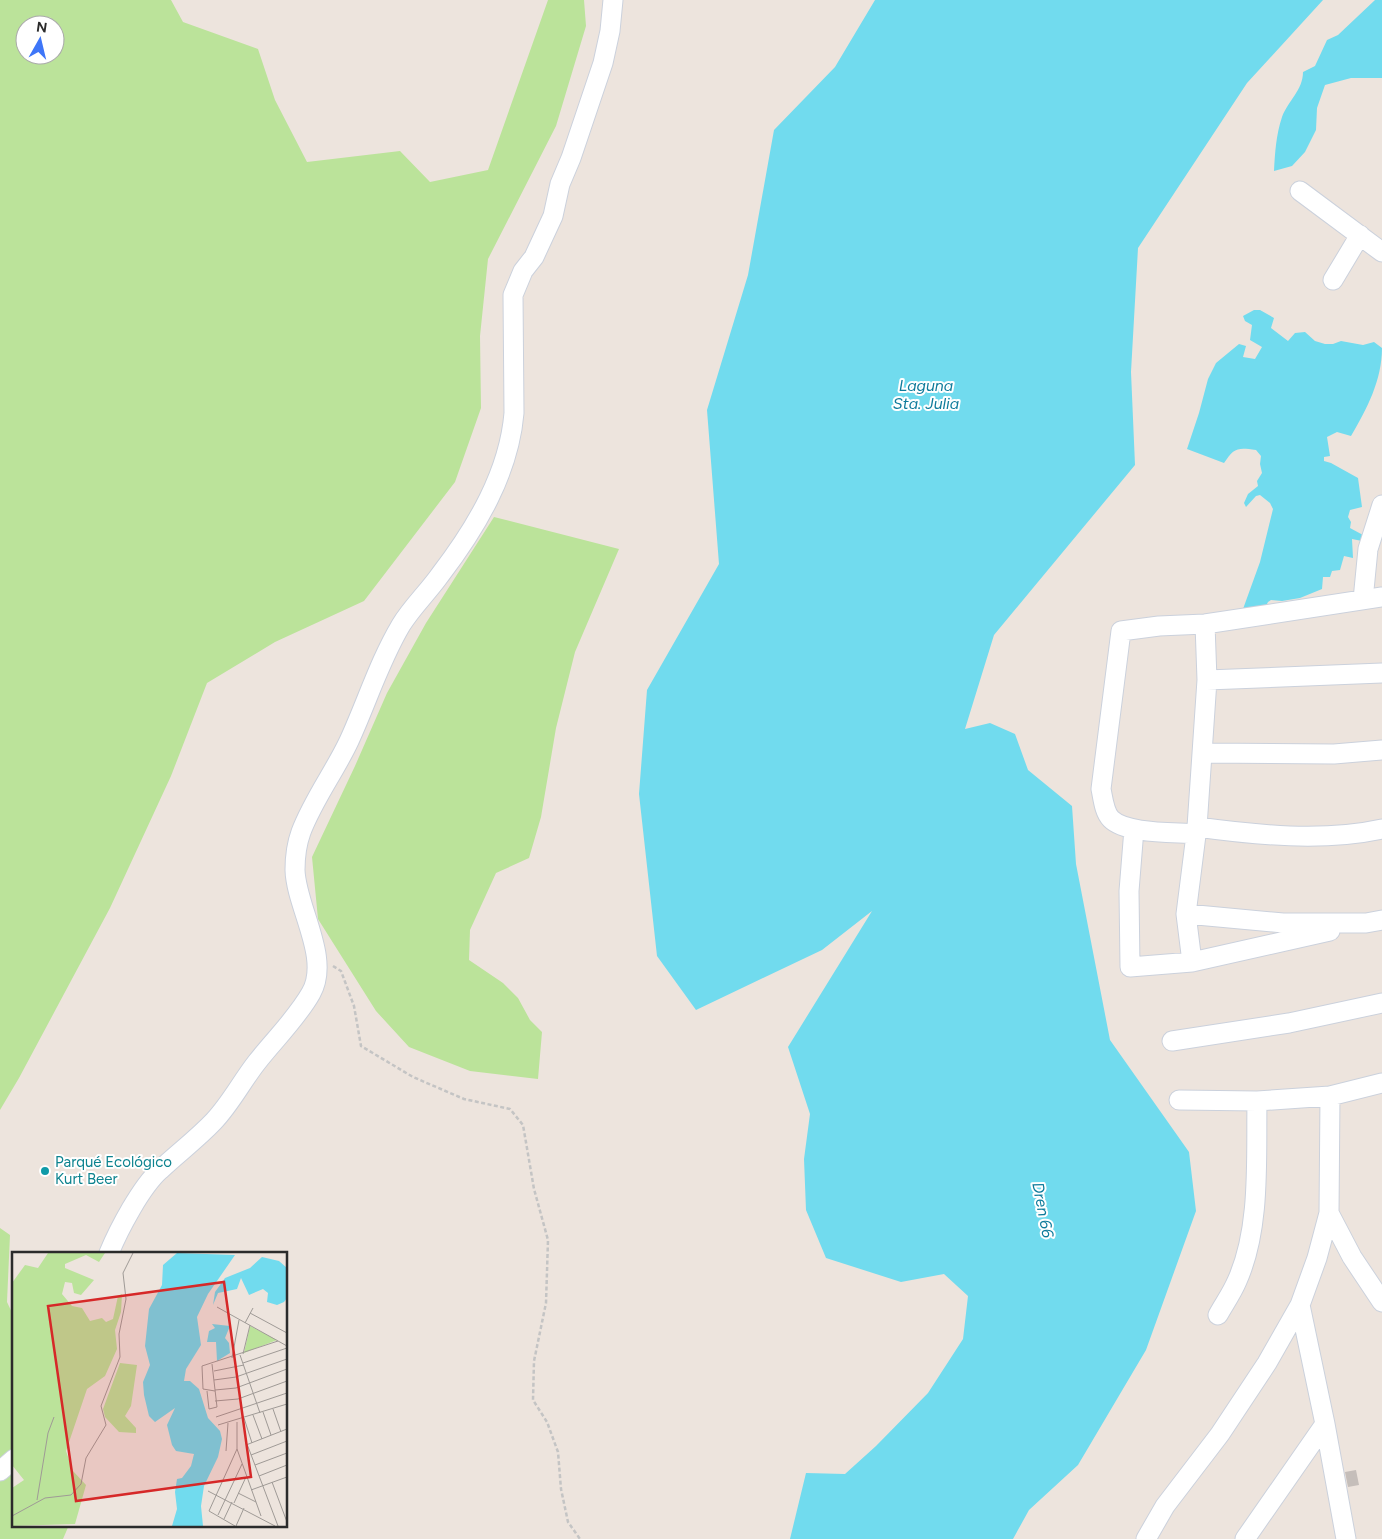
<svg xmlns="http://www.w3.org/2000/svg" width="1382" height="1539" font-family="Figtree,sans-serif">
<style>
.green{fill:#bbe39a;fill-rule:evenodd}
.water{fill:#71dbee}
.building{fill:#c5beba}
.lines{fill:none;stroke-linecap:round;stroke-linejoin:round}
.minor-casing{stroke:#cbd1dc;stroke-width:21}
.path{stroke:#c4c4c4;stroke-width:2.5;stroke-dasharray:4 2.5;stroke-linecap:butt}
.minor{stroke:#fff;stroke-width:19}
.culture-dot{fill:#0f9aa8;stroke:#fff;stroke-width:2}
.labels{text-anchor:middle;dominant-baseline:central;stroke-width:4;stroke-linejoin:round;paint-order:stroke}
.culture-label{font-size:15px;fill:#0d838f;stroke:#fff;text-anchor:start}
.water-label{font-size:16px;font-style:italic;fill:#0e7b9b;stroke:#fff}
.inset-road{fill:none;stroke:#9f9a96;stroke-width:1}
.view{fill:#d62828;fill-opacity:0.15;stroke:#d62828;stroke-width:2.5}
.inset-edge{fill:none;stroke:#2b2b2b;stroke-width:2.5}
</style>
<rect width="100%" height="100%" fill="#ede4dd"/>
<path class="green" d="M0,0H171L183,22L258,49L275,100L307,162L400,151L430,182L488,170L548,0H584L586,26L556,126L488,259L480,336L481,408L455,482L364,601L275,642L207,683L171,776L110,908L19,1078L0,1110ZM25,25H55V55H25Z
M494,517L619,549L575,652L556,728L541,817L529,858L496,873L470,930L469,960L503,983L518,998L530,1020L542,1032L538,1079L470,1071L409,1047L376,1011L318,919L312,857L355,766L387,693L426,623Z
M0,1228L10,1235L7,1302L14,1317V1525H69L63,1539H0Z"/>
<path class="water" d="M875,0H1323L1247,83L1138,248L1131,372L1135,465L994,635L965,729L990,723L1015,734L1028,770L1072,806L1076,864L1110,1040L1189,1152L1196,1211L1146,1350L1078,1465L1029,1510L1013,1539H790L806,1473L845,1474L876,1446L928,1393L963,1339L968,1296L944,1274L901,1282L826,1258L806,1210L804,1159L810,1114L788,1047L872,911L822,950L696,1010L657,956L639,794L647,690L719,564L707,410L748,275L774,130L835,67Z
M1375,0H1382V78H1351L1325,85L1317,108L1316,130L1305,152L1292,166L1274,171C1275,153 1276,135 1282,117C1288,101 1303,90 1303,72L1315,66L1327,40L1338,35Z
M1254,310H1260L1274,318L1271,328L1288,341L1295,333L1305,332L1315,341L1325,344H1333L1341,341L1363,345L1374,342L1382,348C1382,380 1367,409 1351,436L1337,432L1327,437L1330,456L1324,457V461L1331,463L1358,478L1362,507L1350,510L1348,517L1351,522L1350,528L1363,535L1362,541L1352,539L1353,558L1344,556L1340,570L1332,571L1330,577H1323L1322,589L1300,598L1282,601L1271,600L1268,602L1266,606L1243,609L1260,562L1273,509L1270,503L1260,495L1256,496L1246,507L1244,503L1248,494L1258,486L1257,481L1262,473L1260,464L1261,456L1256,450C1237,447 1234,448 1224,463L1187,449L1199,413L1208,379L1216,363L1239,344L1246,346L1243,357L1255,359L1262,347L1250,340L1252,325L1245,321L1243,316Z"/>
<path class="building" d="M1356,1470L1359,1485L1348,1487L1345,1472Z"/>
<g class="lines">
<defs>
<path id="minor" d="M1300,191L1382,252
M1333,280L1360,235
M1363,600L1368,549L1382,505
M1207,680L1382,673
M1202,753L1334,754L1382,750
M1197,827C1256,835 1323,842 1382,829
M1134,829L1129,891L1130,967L1192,962L1186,914L1197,827L1207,680L1205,624
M1196,834C1175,832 1126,834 1111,819C1104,812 1103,798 1101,789L1121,631L1159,626L1205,624L1382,597
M1186,914L1283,923H1366L1382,920
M1192,962L1330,931
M1172,1041L1289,1023L1382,1003
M1179,1100L1257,1101L1330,1096L1382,1083
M1329,1213L1352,1257L1382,1302
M109,1253C119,1229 141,1187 160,1170C178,1153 197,1139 214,1121C231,1103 242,1081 257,1062C275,1039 297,1018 311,993C331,958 296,907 295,870C295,857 297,843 301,832C313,800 335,771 349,741C367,702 379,662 401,625C412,607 428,592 440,575C476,528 509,473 514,413L513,295L523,271L534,257L553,216L560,184L571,158L603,63L610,31L613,0
M1300,1305L1325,1424L1346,1539
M1218,1315C1224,1304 1232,1293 1237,1281C1261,1228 1256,1158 1257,1101
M0,1471L14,1459
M1146,1539L1165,1506L1220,1434L1267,1363L1300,1305L1317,1258L1329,1213L1330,1096
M1245,1539L1325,1424"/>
</defs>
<use href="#minor" class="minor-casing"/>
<path class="path" d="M333,966L341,971L354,1006L361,1046L413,1077L464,1099L510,1109L523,1125L534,1189L548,1240L546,1303L534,1361L533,1400L547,1422L558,1452L561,1489L568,1522L580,1539"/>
<use href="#minor" class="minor"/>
</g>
<circle class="culture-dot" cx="45" cy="1171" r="5"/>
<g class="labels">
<g class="culture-label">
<text x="55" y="1162">Parqué Ecológico<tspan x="55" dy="17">Kurt Beer</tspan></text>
</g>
<g class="water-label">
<text x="926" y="385">Laguna<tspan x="926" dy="18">Sta. Julia</tspan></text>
<text transform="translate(1043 1210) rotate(79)">Dren 66</text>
</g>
</g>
<g transform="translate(12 1252)">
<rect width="275" height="275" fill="#ede4dd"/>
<path d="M36,1H93L87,10L74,3L53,12V16L82,28L69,43L62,41L60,31L53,30L50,42L60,54L70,56L78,69L90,66L94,70L101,67L106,44L110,42L109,60L103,78L105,97L93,124L75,137L54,199L61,219L74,233L63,272L0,274V236L12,228L0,213V31L13,13L26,16ZM238,74L265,88L232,101ZM108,111L125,113L119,154L113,164L124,176V181L107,180L93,165L91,157Z" fill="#bbe39a"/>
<path d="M165,1L223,3L196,42L185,65L189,93L174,117L172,129H178L187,137L196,166L208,179L210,187L206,205L192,234L189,254L191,274H160L165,257L163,240L165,227L170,226L179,214L182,202L164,199L160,193L155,173L163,156L143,170L137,164L132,143L131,130L138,113L133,94L137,57L150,33L151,13ZM250,5L267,9L275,16V46L272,50L265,53L255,50L256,41L251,37L237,43L229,26L225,37L206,41L201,53L203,40L213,26L238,16ZM200,72L218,74L213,86L217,91L218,101L205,109L204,90H195L197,79L203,76Z" fill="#71dbee"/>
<path class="inset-road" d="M205,55L275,94M238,61L275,81M233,71L241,56M231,102L238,73M228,103L248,161M220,106L227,68M231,111L275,96M202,119L232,113M202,128L224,125L275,107M203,138L224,136L275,117M195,139L197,157L205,155L200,112M203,139L191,137L190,114L266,89M203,149L226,147L275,129M261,157L269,180M251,160L259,183M241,163L250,187M204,165L275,141M232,166L240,191M206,173L275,152M235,192L266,274M234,193L275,177M225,197L249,264M214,199L216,171M239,203L275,189M243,213L275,201M247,224L275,213M260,230L275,270M239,238L275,225M196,239L263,274M226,241L244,250M25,248L36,181L42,165M222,251L234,225M206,263L230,212M0,264L33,246L59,243L69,232L74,206L94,173L89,154L108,105L107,82L114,47L111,21L121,1M212,267L220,250M223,274L197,259L225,197V170M224,274L232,256"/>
<path class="view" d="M212,30L239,225L64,249L36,54Z"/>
<rect width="275" height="275" class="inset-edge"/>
</g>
<g transform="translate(40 40) rotate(8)"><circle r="24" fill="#ffffff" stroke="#aaaaaa"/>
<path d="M0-4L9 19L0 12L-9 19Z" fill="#3e76f8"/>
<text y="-8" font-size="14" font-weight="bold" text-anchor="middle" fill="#2b2b2b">N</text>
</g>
</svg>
